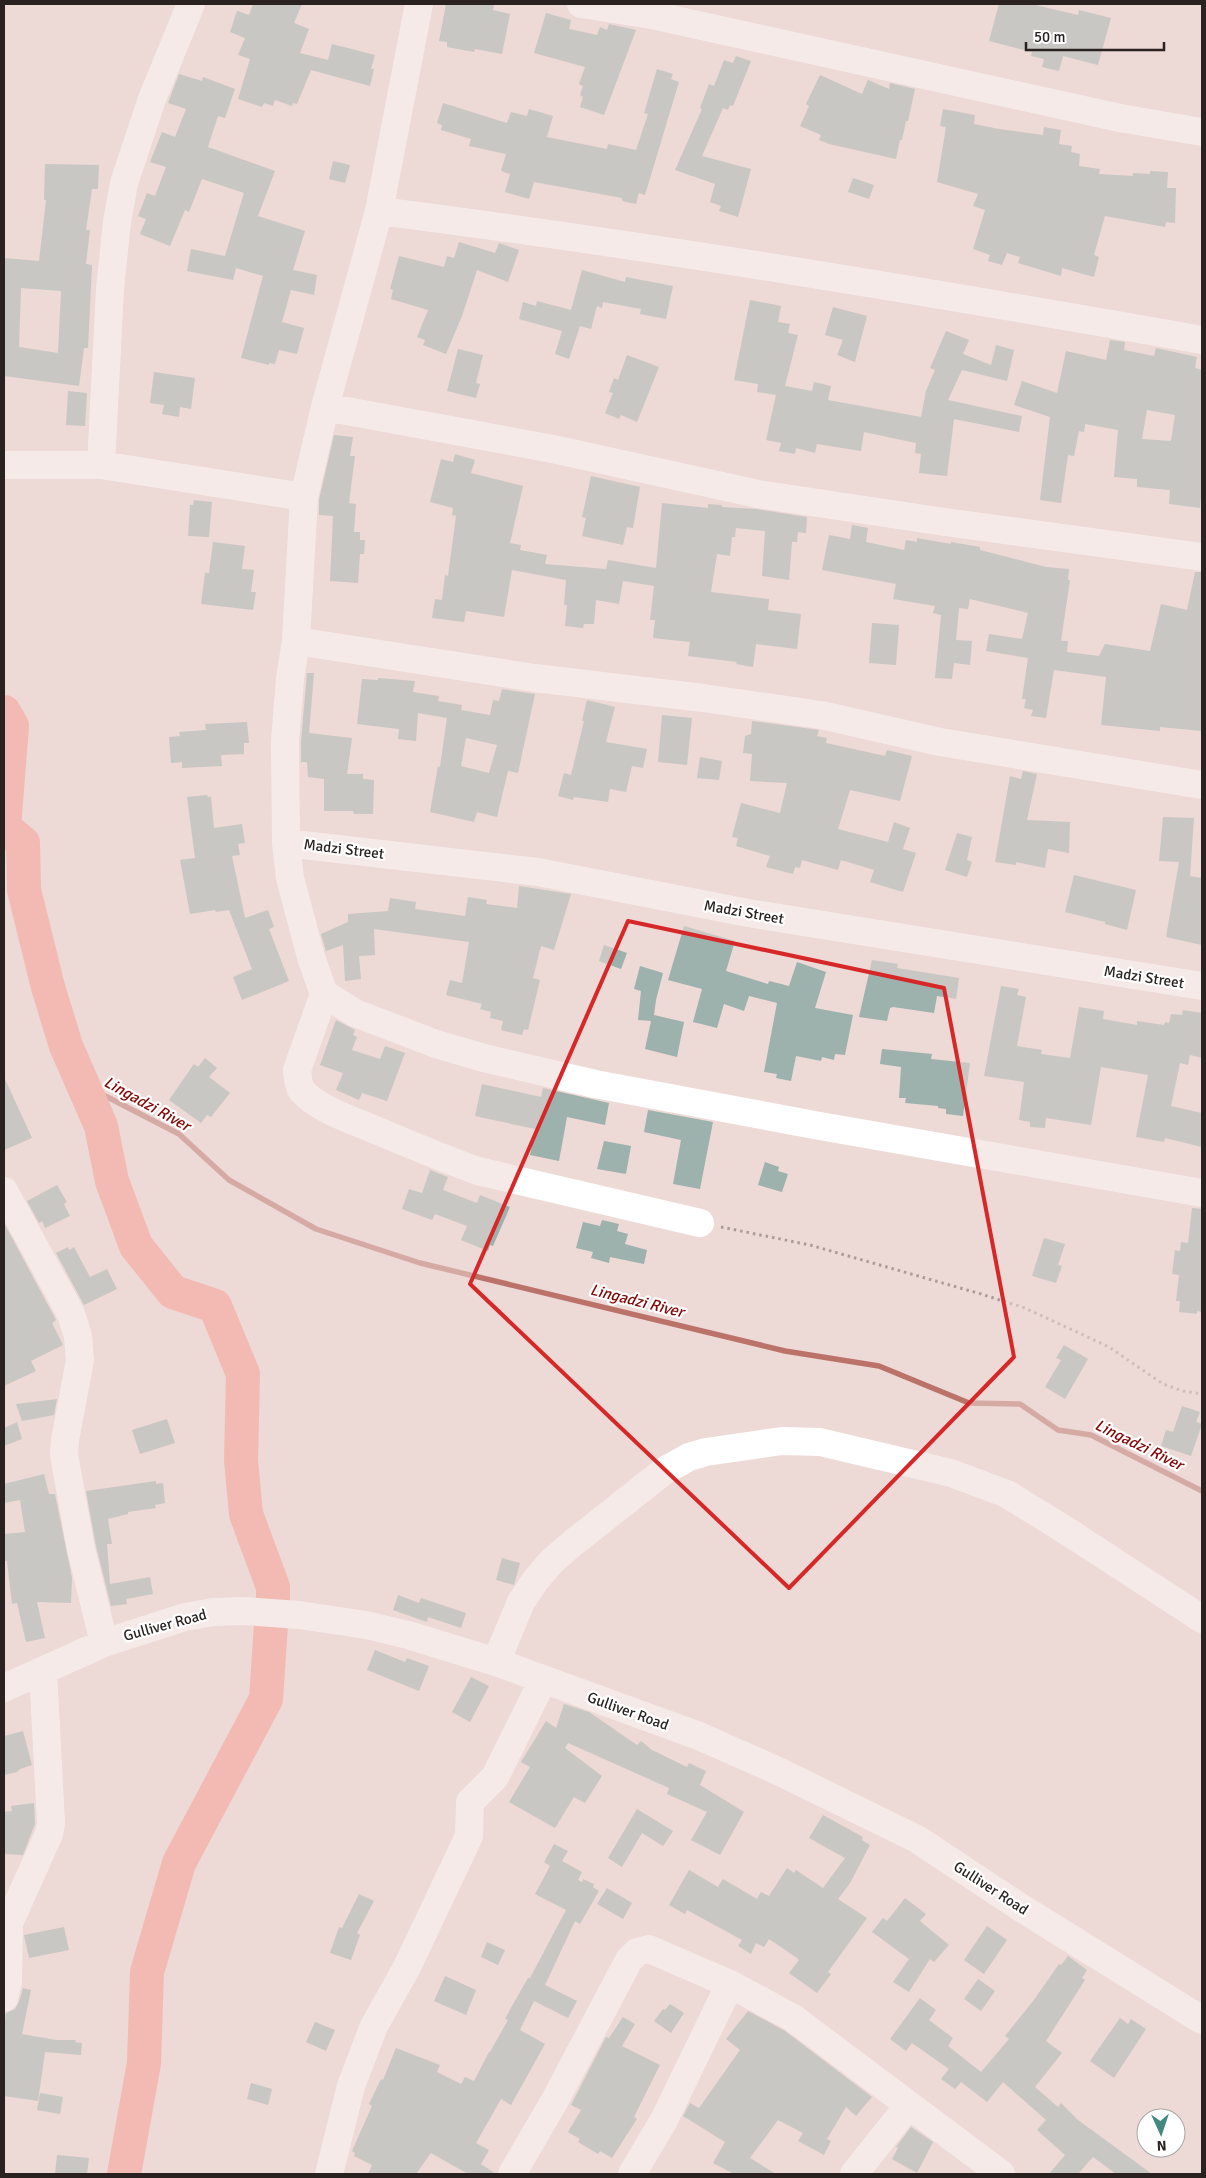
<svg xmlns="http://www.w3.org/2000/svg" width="1206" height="2178" font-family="Signika,sans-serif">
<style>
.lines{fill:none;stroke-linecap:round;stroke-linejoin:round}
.stream{stroke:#bb7269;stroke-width:5.5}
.river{stroke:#f99588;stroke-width:34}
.building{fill:#9db1ad;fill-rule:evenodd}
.path{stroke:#ab9c99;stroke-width:3;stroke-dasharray:2.5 4;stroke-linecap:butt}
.minor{stroke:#fff;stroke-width:28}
.marked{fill:none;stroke:#d62828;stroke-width:4;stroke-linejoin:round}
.labels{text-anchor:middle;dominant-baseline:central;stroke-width:4.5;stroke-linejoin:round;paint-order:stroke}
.street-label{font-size:15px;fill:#292221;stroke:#fff}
.water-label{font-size:16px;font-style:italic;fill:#830807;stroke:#fff}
</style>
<rect width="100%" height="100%" fill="#edd9d6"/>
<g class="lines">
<path class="stream" d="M86,1086L179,1134L229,1180L316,1229L420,1263L785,1351L879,1366L969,1403L1020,1404L1058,1430L1091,1435L1202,1491"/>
<path class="river" d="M4,712L12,726L4,827L23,843L24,890L48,987L66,1046L101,1126L112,1181L136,1246L173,1292L215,1306L243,1374L241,1460L246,1514L273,1587V1602
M124,2174L144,2063L147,1972L179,1863L266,1699L271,1624"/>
</g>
<path class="building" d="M253,4H302L294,23L309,29L300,53L328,60L332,44L375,55L371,69H374L370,86L311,70L297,104L293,103L292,106L275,100L273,106L264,103L262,107L238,99L250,59L238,55L245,38L230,32L237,11L249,15Z
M446,4H494L493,10L510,14L502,54L475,49L474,52L447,47V42L439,41Z
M999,4H1031L1078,15L1079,10L1111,18L1098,65L1063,56L1059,71L1042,67L1044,59L1031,56L1032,52L989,41Z
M546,13L571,20L569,29L597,35L600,27L607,30L609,24L636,30L604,115L580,107L583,97L580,95L583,86L579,84L585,67L534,53Z
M736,56L751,61L733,106L730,105L728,110L723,108L702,156L751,169L738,217L719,211L721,206L710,202L715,184L675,170L702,109L700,108L709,84L714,86L724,60L733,63Z
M657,69L673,74L671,79L679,82L645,195L639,193L636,204L622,201V198L534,182L529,199L505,192L510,174L501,171L506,154L469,146L471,139L441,130L442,125L437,123L443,103L507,123L511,112L527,116L529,109L553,116L547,137L607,149L608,144L636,150L648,114L644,113Z
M179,74L202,81L203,77L235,89L225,118L218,116L208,147L275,171L258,216L305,231L293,270L317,275L314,295L291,290L282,322L304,328L297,354L279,350L275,364L269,363V365L241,358L263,276L236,268L233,280L187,271L191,249L225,256L244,193L202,179L189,212L185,210L170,246L140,234L146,219L138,216L147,193L155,196L166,167L150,162L162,132L175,137L186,109L168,103Z
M820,75L862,94L868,80L889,89L890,83L915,89L908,121H906L902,140H900L896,159L829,144L819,140L821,135L800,126L809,106L806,104Z
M943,109L975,115L974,124L999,129L1043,135L1044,127L1061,130L1059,144L1072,146L1071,152L1080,154L1079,166L1100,169L1099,174L1133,176V173L1150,174V171L1168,172L1167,188H1176L1175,223L1166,222L1165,227L1105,216L1094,255L1099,257L1094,277L1062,268L1061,276L1018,263L1020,257L1007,253L1002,265L988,261L990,255L973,249L985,210L973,206L978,194L937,182L946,127L940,126Z
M333,161L350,165L345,183L329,179Z
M45,164L99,165L98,189H92L86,230H90L86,264L92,265L88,348H84L79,386L4,376V258L39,261L46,200H44ZM21,288L61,291L58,353L19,347Z
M853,178L874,185L869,199L848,192Z
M459,242L495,253L499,243L519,250L508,282L477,270L462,316L446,354L423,345L425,340L417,337L428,310L391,299L393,290L390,289L399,256L444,267L447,256L454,258Z
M582,270L625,282L626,277L673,286L666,319L640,314L641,309L603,302L602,308L597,306L591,329L580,326L569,359L555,354L562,331L519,319L523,302L536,306L537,301L571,310Z
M750,300L781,306L778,322L790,324L788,333L798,335L785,386L812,391L814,382L831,386L828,400L921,417L926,391L935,370L930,368L946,331L969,340L963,354L991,365L996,345L1014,350L1007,381L962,370L948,400L1022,416L1019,432L954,419L947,476L919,473L921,454L915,453L916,443L864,432L861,451L817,444L815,453L796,448L795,454L779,451L781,443L766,440L776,395L757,392L758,384L734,380Z
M833,307L867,316L855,362L837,355L843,340L825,335Z
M1110,340L1125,342L1124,350L1154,356L1156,348L1197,357L1195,368L1202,370V487L1200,508L1169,504L1170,490L1137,487V479L1114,477L1118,430L1085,424L1084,432L1079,431L1074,456L1068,455L1061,503L1040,500L1050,417L1014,405L1022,381L1057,393L1066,351L1106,360ZM1147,410L1175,415L1171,441L1142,439Z
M458,349L483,355L476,383L480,384L476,398L447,391Z
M627,355L659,367L637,422L621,415L619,419L605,413L613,393L609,392L614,378L618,380Z
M154,372L195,378L191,409L180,407L179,417L162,414L164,405L150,403Z
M68,391L87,393L85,426L66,425Z
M334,435L353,437L350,456H355L349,503L356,504L354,532H360V540H365L364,554H360L358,583L330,581L333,516L319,515V500Z
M455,454L475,460L471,473L523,486L510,543L521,545L520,550L547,555L545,564L606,569L608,560L656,568L662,503L708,508V504L722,505V507L756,509L807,517L806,533L798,532L797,542H792L789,580L762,576L765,531L736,528L735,537H732L730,556L717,554L711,592L769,599L768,610L801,614L797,649L756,644L753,667L736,664L737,662L688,656L690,642L653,638L655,620H650L654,586L623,581L619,604L596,600L594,624H584L583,628L565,626L567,605H564L566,580L512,570L504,617L466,611L464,622L432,618L435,599L442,600L445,575L448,576L456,516L452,515L453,508L430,502L441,459L453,462Z
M591,476L640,487L633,528L627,527L623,545L582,536L586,518L582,517Z
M194,500L212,502L209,537L188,536L190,505H193Z
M852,525L868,528L866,542L904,550L906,540L917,542V538L951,544V542L980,547V550L1046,567L1069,569L1068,580H1070L1061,641H1068L1067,652L1099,656L1105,644L1150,651L1161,604L1187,610L1195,572H1202V731L1160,727V731L1101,725L1106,677L1054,670L1046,718L1031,716L1033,710L1024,708L1026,699H1022L1028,658L986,651L989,634L1022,639L1028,613L970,599L968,609L959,608L956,640L972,641L970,665L954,663L952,679L935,678L941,615L933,613L935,606L893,599L896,584L822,570L829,535L850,539Z
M213,542L245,546L242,569L254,570L251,592H256L253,610L201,604L205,573H209Z
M872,623L899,625L896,665L869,663Z
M307,673H314L309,733L352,738L347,774H363V779L374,780L373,814H354L353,811H324V779L308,777L307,762H301V742Z
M378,678L415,681L413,692L439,696L438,701L462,705L461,710L490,715L493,700L499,701L502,689L535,694L518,773L508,771L497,817L477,812L474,822L430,812L438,766L440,767L447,718L418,713L416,741L398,739L399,729L357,724L362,679L378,680ZM466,738L497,745L489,773L461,766Z
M587,700L615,707L606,742L647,749L643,768L632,766L626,792L610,789L608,802L574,797L573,800L558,796L564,773L571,775L584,721H582Z
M662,715L692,718L687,765L658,762Z
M752,721L819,730L817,736L827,738L826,743L885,756L887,750L912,756L900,801L850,790L838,829L888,842L894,822L910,828L903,849L916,853L903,892L870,882L874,870L841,860L838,870L802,860L800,868L795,867L793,874L766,867L770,856L736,846L738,838L732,837L741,803L780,813L787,783L750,781L752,754L743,753L745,736L751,734Z
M247,722L249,743H244V754L221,755L222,766L182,768V762L171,763L169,737L180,736L179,732L206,730L205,724Z
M700,757L722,761L719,780L697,778Z
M1023,771L1037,774L1027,820L1070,822L1069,853L1048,849L1045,868L1016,862V865L995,862L1010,776L1021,779Z
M207,795L208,797H211L214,828L242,824L245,843L238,844L240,855L232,856L245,918L268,910L274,927L269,929L289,981L242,1000L233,977L252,969L229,910L216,912L215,910L190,914L180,860L195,858L187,797Z
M1163,817L1194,818L1190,876L1202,878V945L1166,937L1179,862L1159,861Z
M957,833L972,837L967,860L972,862L967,877L945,870Z
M1074,875L1136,890L1127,930L1105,924V922L1065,912Z
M519,886L571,894L554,950L541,946L533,978L540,980L528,1030L524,1029L522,1035L501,1030L503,1021L490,1018L491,1012L480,1009L482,1004L446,995L450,980L462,983L469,942L374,929L375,955L359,956L361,979L345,981L343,945L326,951L325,948L321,934L348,922V914L388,911L390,898L416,902L415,909L465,916L468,897L487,900L486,904L517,908Z
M684,926L735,941L726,971L768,984L769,981L789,986L797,962L826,972L815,1008L853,1015L845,1055L835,1054L834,1060L822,1057L821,1061L796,1056L791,1081L776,1078L777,1074L764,1072L777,1003L749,996L744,1011L724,1004L717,1028L693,1022L702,989L668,980Z
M604,945L627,953L621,969L599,961Z
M872,960L898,964L897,968L959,978L956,999L937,996L934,1013L893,1007L890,1008L887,1021L859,1017Z
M640,966L663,973L656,1000L654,1015L684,1022L677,1057L645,1049L651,1021L638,1020L641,991L634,989Z
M1001,986L1019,989L1017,995L1026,997L1017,1046L1042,1050L1041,1054L1070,1058L1079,1007L1104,1011L1103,1019L1137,1025V1021L1164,1025L1165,1022L1169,1023L1171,1014L1182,1015L1183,1010L1202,1013V1058L1190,1055L1188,1065L1180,1063L1171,1106L1202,1113V1147L1165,1138L1164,1142L1136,1137L1148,1075L1101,1067L1091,1125L1046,1118L1045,1128L1030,1127V1122L1019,1120L1024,1082L984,1076Z
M336,1020L355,1030L353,1035L357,1037L352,1050L380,1059L385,1046L405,1053L387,1101L362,1093L359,1100L336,1090L343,1073L320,1065Z
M882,1049L932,1054L931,1059L970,1063L963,1116L946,1114V1109L938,1108V1106L905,1103L906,1098H899L901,1067L880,1064Z
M205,1058L217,1068L209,1077L230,1093L211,1117L207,1115L201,1123L169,1100L194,1064L198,1067Z
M4,1077L32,1138L4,1150Z
M482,1084L541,1097L543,1088L609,1103L605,1125L567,1117L559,1161L530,1155L535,1129L475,1116Z
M648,1110L713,1122L700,1189L673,1184L681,1140L644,1132Z
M604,1141L631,1146L626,1174L597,1169Z
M765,1162L779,1167L778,1171L788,1174L782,1192L758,1185Z
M430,1170L448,1177L443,1190L477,1203L480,1195L510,1207L493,1246L490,1245L488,1251L461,1240L467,1226L435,1214L432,1220L402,1209L409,1189L422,1193Z
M57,1185L67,1202L64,1204L70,1216L45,1228L42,1221L39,1223L27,1201Z
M1192,1208L1202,1209V1312L1197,1311V1314L1179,1312L1180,1301H1176L1179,1275L1172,1274L1175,1250L1180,1251L1181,1242L1188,1243Z
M602,1220L619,1224L617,1231L628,1234L625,1244L647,1250L644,1264L610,1257L609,1263L591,1258L593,1252L576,1248L583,1222L600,1226Z
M4,1223L56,1320L52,1323L63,1345L31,1361L36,1371L4,1386Z
M1044,1238L1065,1244L1058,1265L1062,1266L1056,1283L1032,1276Z
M68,1247L69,1250L74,1247L90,1277L107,1269L117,1289L84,1305L56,1253Z
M1064,1345L1088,1359L1065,1399L1045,1387L1061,1360L1056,1358Z
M57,1399L54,1415L22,1421L16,1404Z
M1182,1406L1200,1412L1196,1422L1202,1424L1191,1456L1161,1446L1166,1430L1173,1432Z
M167,1419L175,1443L140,1454L132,1430Z
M17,1422L22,1439L4,1446V1428Z
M44,1474L49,1494H55L72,1578L71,1603L37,1602L45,1638L26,1642L17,1603L12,1604L7,1561H4V1534L25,1532L20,1500L4,1503V1484Z
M156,1481V1484L163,1483L165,1503L155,1505L156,1508L128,1512V1514L108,1519L112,1544H107L110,1584L150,1577L153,1594L126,1599L127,1604L111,1606L96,1546L86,1491Z
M502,1558L520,1563L514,1585L496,1580Z
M398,1595L419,1603L421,1598L466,1613L461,1628L428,1617L427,1622L393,1610Z
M375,1650L405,1662L407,1658L429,1666L419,1691L367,1670Z
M471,1677L489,1686L470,1722L452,1712Z
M564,1704L589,1712L637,1745L641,1741L652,1750L687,1767L689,1763L706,1771L700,1785L744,1812L720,1855L691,1840L707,1812L667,1794L669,1788L568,1743L565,1748L602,1776L585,1803L574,1797L555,1828L509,1802L530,1767L521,1762L546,1721L556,1728Z
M23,1731L32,1765L20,1769L17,1772L4,1775V1736Z
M34,1803L35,1824L23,1855L4,1854V1812L12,1811L11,1806Z
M637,1809L673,1831L663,1846L642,1833L622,1867L608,1858Z
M823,1815L863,1837L862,1840L870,1845L850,1883L838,1899L867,1918L828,1972L831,1974L817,1993L789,1973L799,1960L797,1958L769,1939L764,1947L756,1943L751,1954L738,1946L742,1940L687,1910L685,1914L669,1905L689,1870L718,1887L723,1879L757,1899L761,1892L769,1896L787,1868L794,1873L796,1870L823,1888L845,1858L809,1838Z
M554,1844L568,1851L562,1861L582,1872L578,1880L582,1882L583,1879L594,1884L593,1887L599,1891L580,1924L575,1921L545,1985L577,2001L568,2018L534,2001L520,2030L545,2044L511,2105L501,2099L476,2143L489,2150L481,2164L496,2174H468L431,2153L416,2174H368L372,2165L354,2156L355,2153L352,2151L372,2106L369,2104L381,2079L383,2080L396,2048L440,2065L437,2072L461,2084L465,2077L474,2081L489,2052H490L508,2020L505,2019L512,2006L528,1978H530L566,1910L535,1894L550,1866L544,1862Z
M607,1888L632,1903L623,1919L597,1904Z
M359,1894L374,1901L357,1933L360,1935L351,1960L330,1953L339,1927L342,1928Z
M905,1898L926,1914L920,1921L949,1945L934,1962L930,1959L909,1992L893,1982L909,1959L872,1932L883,1918L887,1921Z
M987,1926L1007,1940L984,1974L964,1960Z
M64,1927L69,1950L29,1958L24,1935Z
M487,1942L505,1950L498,1965L481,1957Z
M1068,1956L1087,1970L1082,1978L1085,1980L1046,2041L1062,2053L1035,2087L1058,2107L1061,2103L1078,2120L1152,2174H1116L1093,2157L1078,2174H1049L1065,2155L1037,2130L1046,2120L1003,2082L987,2102L961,2082L955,2089L941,2079L949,2069L912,2043L906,2051L890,2039L920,1998L936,2010L929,2020L953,2038L948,2046L981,2072L1009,2039L1005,2036L1034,2000L1059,1964L1061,1965Z
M445,1976L476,1990L466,2015L434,2001Z
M978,1979L995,1991L981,2011L964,1999Z
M23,1988L31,1990L22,2034L56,2040H76L75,2042L82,2043L81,2055L45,2052L38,2101L4,2096V2025L6,2013L15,2009L19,2002Z
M670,2004L684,2013L671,2033L654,2021L663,2009L665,2010Z
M748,2011L785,2031L872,2097L856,2116L846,2107L827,2139L831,2141L824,2155L798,2141L803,2133L778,2120L750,2158L776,2174H734L713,2163L725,2142L683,2116L690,2103L699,2108L740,2050L726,2039Z
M623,2017L635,2024L622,2046L660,2065L634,2117L637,2119L612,2158L600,2151L598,2154L578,2142L580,2139L568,2132L581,2110L571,2105L606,2037L609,2038Z
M1120,2018L1128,2024L1131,2019L1146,2029L1114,2078L1090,2061Z
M315,2022L335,2030L326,2051L306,2042Z
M251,2083L272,2089L268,2105L247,2099Z
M40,2093L63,2097L60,2114L37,2110Z
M911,2127L933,2142L917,2173L892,2159L898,2148L896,2147Z
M57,2155L89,2158L87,2174H55Z"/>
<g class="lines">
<path class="path" d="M721,1227L810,1245L981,1294L1025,1308L1109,1347L1163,1384L1183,1391L1202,1394"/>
<path class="minor" d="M419,4L379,211L325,407L304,497L296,641L290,679L285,741L286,843L290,878L311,957L324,994L355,1013L436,1044L484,1058L595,1084L820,1126L1202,1193
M581,4L652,15L1120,118L1202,132
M379,211C655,246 929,292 1202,340
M325,407L553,449L758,494L945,522L1202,557
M4,465H101L304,497
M101,465L110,289L117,222L124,183L152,99L191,4
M296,641L535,678L703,698L821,715L940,742L1202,785
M286,843L538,872L748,913L1202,986
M324,994L297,1070C298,1078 298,1086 303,1092C320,1110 355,1121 378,1131C411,1145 444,1159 478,1171L700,1223
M4,1191L71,1314L78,1336L80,1360L65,1440L64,1455L81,1549L104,1643
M496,1662L521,1602L535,1581L551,1562L573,1543L664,1471L689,1457L706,1452L782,1441L820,1442L951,1473L1007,1494L1070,1533L1202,1619
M4,1688L104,1643L185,1617L213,1612L245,1611L299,1615L366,1625L408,1635L496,1662L699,1736L778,1771L917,1839L1023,1909L1202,2020
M4,1998L8,1982L9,1923L49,1834L51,1823L43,1671
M329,2174L351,2086L374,2026L407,1967L469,1836L470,1802L495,1777L543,1680
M512,2174L555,2100L629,1960L637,1952L649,1949L730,1984L793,2018L1001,2174
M632,2174L664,2120L730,1984
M854,2174L909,2105"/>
</g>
<path d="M0 0H1206V2178H0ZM628,921L944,988L1014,1357L789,1588L470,1284Z" fill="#edd9d6" fill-opacity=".55" fill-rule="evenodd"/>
<path class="marked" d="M628,921L944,988L1014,1357L789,1588L470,1284Z"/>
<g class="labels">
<g class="street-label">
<text transform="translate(344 849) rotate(7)">Madzi Street</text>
<text transform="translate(744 912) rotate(10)">Madzi Street</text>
<text transform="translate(1144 977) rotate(9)">Madzi Street</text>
<text transform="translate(165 1625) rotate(-15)">Gulliver Road</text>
<text transform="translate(628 1711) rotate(20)">Gulliver Road</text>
<text transform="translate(991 1888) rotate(33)">Gulliver Road</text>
</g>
<g class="water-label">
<text transform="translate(147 1104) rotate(29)">Lingadzi River</text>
<text transform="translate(637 1301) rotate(14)">Lingadzi River</text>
<text transform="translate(1139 1445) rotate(26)">Lingadzi River</text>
</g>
</g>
<rect width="1206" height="2178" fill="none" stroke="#292221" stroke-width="10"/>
<g transform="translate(1161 2133) rotate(177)"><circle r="24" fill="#ffffff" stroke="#a9a7a6"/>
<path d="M0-4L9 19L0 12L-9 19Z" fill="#438980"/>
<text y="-8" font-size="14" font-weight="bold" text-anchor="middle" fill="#292221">N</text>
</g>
<path d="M1026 42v8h138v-8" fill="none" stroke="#292221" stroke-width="2.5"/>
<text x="1034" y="42" font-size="15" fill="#292221" stroke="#ffffff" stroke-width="4" paint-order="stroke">50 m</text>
</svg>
